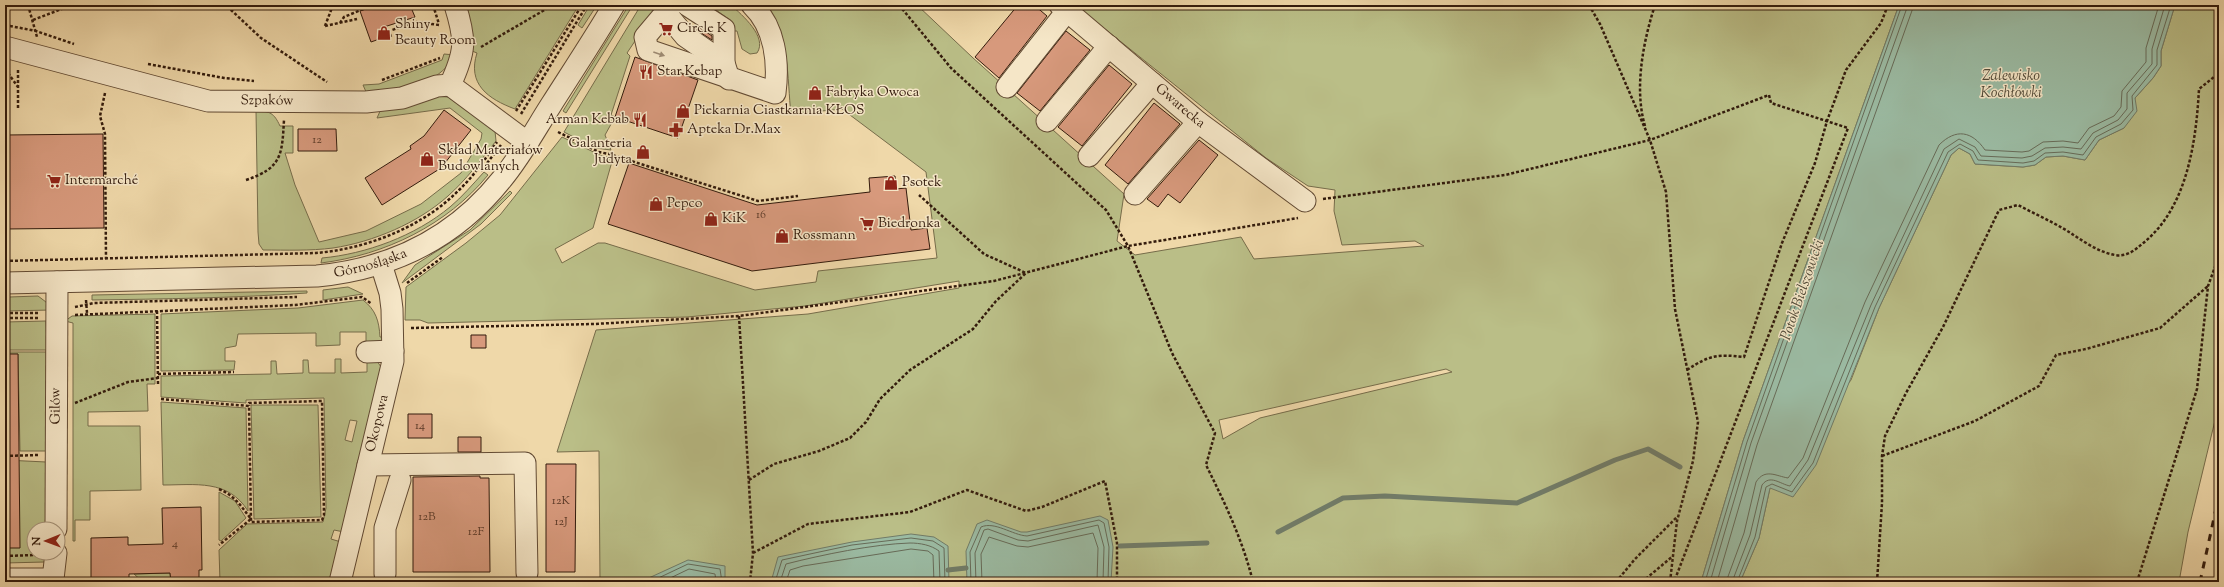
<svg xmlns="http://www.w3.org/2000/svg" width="2224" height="587" font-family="'Sorts Mill Goudy',serif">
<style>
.green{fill:#babe87;stroke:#766c4a;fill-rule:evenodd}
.water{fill:#9bbba3;stroke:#717b67}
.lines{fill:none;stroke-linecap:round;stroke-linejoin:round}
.shore{stroke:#676b58;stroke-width:1}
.stream{stroke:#717b67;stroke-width:5}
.building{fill:#d7997c;stroke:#331b0c}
.minor-casing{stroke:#624a33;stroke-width:23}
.path{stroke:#331b0c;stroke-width:2.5;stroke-dasharray:3 2;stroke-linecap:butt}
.minor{stroke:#f5e6c7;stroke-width:21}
.rail{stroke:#331b0c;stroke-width:3;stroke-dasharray:7 7;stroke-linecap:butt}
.oneway{fill:#9e8b73}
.labels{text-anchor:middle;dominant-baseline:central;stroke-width:3;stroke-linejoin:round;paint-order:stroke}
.number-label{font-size:12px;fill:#5c3a28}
.poi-label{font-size:14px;fill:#331b0c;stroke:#f5e6c7;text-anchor:start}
.street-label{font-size:14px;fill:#331b0c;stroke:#f5e6c7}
.water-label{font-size:15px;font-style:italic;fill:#524b39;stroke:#f5e6c7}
</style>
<rect width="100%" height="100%" fill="#efd8a9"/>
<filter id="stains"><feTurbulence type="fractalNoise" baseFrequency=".005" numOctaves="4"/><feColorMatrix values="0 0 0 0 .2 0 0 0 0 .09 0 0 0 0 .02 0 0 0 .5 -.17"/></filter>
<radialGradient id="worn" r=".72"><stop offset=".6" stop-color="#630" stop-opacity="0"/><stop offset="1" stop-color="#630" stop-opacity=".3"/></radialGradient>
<path class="green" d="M464,5H579L515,109C488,99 467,84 477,53L472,51Z
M590,5H597L582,28L578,25Z
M629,5H633L566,113L563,111Z
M641,5H659L627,53L630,56L611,115L615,117L605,135L611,150L595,148L564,132Z
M709,5H731C742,15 768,37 757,53L750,54L742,49L737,31H732L730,20Z
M765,5H917L972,57L1124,194L1117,241L1135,255L1241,237L1254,259L1424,246L1415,241L1342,245L1334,211L1335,190L1308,186L1266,158L1075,5H1899L1743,441L1701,582H600L599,451L557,452L596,330L808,314L959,288V281L805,306L687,317L428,323L420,320H405L406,287L466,243L500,215L562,137L602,156L613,158L593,228L555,249L562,263L598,243H605L755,290L816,282L818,271L937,258L926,172L842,109L791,114C787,80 790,30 765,5ZM1446,369L1452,372L1260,418L1223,439L1219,420Z
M2175,5H2219V404L2188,532L2179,582H1740L1759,538L1770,488L1851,380L1879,308L1951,155L1959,148L1970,154L1975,164L2023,167L2035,165L2046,157L2063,156L2085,160L2099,140L2124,128L2135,98L2153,78L2161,66V51Z
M444,54L455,55C439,86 398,91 367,94L363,85L379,84L442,60Z
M432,96L448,97L495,131L496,141C481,160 466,180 448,196C418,223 373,242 333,248C310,251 286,250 263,250L259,244L258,232L256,111C270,111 274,113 280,126H293V153H285L295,185L319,242L366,231L421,204L461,173L481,139L482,133L450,108L377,118L381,109Z
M484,172L488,175C447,225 385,255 321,263L322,258C366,254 415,236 450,207C462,197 473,184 484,172Z
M510,191L512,193L481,224L402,283L415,265L470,230Z
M348,287L363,294L323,300V290Z
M307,291V293C235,298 164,299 92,300V295Z
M38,296L46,302L51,310L5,311L9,297Z
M363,300C376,310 379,321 380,337H385L384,341L366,345V332H340V345L316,346V333L238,334L236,346L225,348V361H235L234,370L161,371V314L298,308Z
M155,314V384H147L148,411L88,412V426H140L141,490L90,491V520H75V541H73V323L65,321L72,316Z
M46,321L47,350H5V322Z
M5,352H47L46,451H20L18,354H5Z
M335,359H341V373L367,372V359L377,361L381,367L344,532L334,530L331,539L341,542L332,582H220L219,550L247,524L323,522L326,508L324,398L246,400V403L161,397V376L271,374V361H276L277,374L303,373V360H308L309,373H335ZM350,420L357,421L352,442L345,440Z
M161,402L246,408L248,511C228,479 195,485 163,485Z
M251,405H318L321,517L254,519Z
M5,460L46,462V529H34V553H45V562L5,563Z
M219,492L235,501L246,518L221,541L219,540Z
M170,573L171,582H143L134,574Z"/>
<path class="water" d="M1899,5H2175L2161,51V66L2153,78L2135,98L2137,111L2124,128L2099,140L2085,160L2063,156L2046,157L2035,165L2023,167L1975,164L1970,154L1959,148L1951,155L1879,308L1816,465L1793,497L1770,488L1759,538L1740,582H1701L1743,441Z
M1100,516L1108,520L1113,547L1111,582H967L966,551L977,524L987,520L1021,532H1027Z
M911,534L934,537L948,546L949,582H771L778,557L852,542Z
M688,560L725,566V582H640Z"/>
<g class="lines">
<path class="shore" d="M650,582L688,564L720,569L722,582
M662,582L689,569L715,574L716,582
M775,582L782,560L852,545L911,538L933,541L944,548L945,582
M780,582L786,564C821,555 874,544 910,543C920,543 931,545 939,551L940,582
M786,582L790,570L803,566L911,549L928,551L933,555L934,582
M971,582L970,552L981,527C995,521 1012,535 1027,536L1099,520L1104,523L1109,547L1108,582
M976,582L975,553L984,530L988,529L1018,540L1028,541L1098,525L1104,547L1103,582
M982,582L981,554L989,537L1017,546L1028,547L1093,533L1098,548L1097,582
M1705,582L1747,442L1902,5
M1710,582L1751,443L1908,5
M1717,582L1757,445L1914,5
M1726,582L1744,533L1756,482C1765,468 1776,476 1788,478L1803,458L1865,302L1939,145C1956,128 1972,131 1985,150L2022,152L2029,151L2043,142L2063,141L2078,143L2089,128L2114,116L2121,107L2122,91L2146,62V48L2159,5
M1732,582L1750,535L1762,485C1770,474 1780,484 1790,486L1808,460L1871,305L1944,149L1959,139L1975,147L1981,156L2022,158L2032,156L2045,148L2063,147L2081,149L2093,133L2118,120L2127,109V93L2152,64V49L2165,5
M1737,582L1755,537L1766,487L1772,484L1792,492L1813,463L1875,307L1948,152L1960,144L1973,151L1978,160L2023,163L2034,161L2045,153L2063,152L2083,155L2096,137L2121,124L2133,110L2132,96L2157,65V50L2171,5"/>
<path class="stream" d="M1278,532L1343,498L1385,496L1517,503L1615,460L1648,449L1680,467
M1120,546L1207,543
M948,570L966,568
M763,581L771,580"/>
</g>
<path class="building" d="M377,5H410L415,17L384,27L388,36L371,42L360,11Z
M1018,5H1034L1047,16L999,78L975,57Z
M697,26L712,36V40L695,29Z
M1066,31L1090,50L1040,111L1017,93Z
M635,57L698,80L678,138L615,117Z
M1109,65L1132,84L1082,146L1058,127Z
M1154,103L1180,124L1128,184L1105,165Z
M444,110L471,130L441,168L382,205L365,178L411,149L410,146L424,136Z
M298,129H336L337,151H298Z
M103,134L104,228L5,229V135Z
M1199,140L1218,155L1180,203L1168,194L1158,207L1147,199Z
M629,163L757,205L870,192L869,178L895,176L896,189L906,188L911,230L927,228L930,249L752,271L608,224Z
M471,335H486V348H471Z
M5,354H18L20,548H5Z
M408,414H432V438H408Z
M458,437H481V452H458Z
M546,464H576L575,572H546Z
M480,476V478H489L490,572H413V477Z
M201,507L202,570H199V582H171L170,573L129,574V582H91V538L128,537V545L163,544L162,508Z"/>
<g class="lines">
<defs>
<g id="minor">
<path d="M672,5L645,37L648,50L775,93C779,62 775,27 752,5"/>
<path d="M687,5L724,29V63L729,79"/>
<path id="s1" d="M1060,5L1198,122L1305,201"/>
<path d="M665,12L685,36L724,63"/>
<path id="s2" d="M5,47L208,101L366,102L402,98L437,86L450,85C466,51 466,40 455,5"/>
<path d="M450,85L528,143"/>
<path d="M1007,87L1067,11"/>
<path d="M1047,121L1109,46"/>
<path d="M1089,156L1152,83"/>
<path d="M1135,194L1198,122"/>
<path id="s3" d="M5,283L317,276C391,269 455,238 502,179C521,156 535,130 551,105C572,72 594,39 614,5"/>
<path d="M367,352L393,351"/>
<path d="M368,465L525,463L527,573"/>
<path id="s4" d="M56,529L57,282"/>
<path d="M385,574V528L400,480"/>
<path d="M5,582V579H53L56,553"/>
<path id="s5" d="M340,582L393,361L392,309L390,293L381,264"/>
</g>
</defs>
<use href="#minor" class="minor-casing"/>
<path class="path" d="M28,5L37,37
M222,5L230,9L261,38L327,82
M433,5L439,24
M899,5L951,68L1106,210L1128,246L1172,353L1215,433L1206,465C1225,503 1243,541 1253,582
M1589,5L1600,24L1650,140L1666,192L1675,309L1698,422L1693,461L1677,521L1670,582
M33,20L72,5
M340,23L344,17L373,5
M5,25L36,31L74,44
M325,26L357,19
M325,26L333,5
M391,37L389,31L416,22L439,25
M481,47L553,5
M148,64L224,78L254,81
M5,69L18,87
M382,80L440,58
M105,93L100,116L105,134L106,259
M18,108V70
M516,111L582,5
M521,114L587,5
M1645,126C1634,89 1643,42 1655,5
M558,132L599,152L609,154L758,201L798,196
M481,171L501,145
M246,180C282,168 282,155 284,120
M1323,199L1505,175L1650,140L1769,95L1771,103L1848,128L1674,582
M5,261L316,253C366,249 423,227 459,190C474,176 485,159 497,142
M407,283L443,257
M86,300L87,313
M75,307L94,303L297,297
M157,311L158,384
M5,313H38
M75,315L295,305L362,297L372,304
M739,316L753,553L750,582
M5,318H38
M411,328L594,324L739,316L994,281L1128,246L1298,218
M1687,370C1709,355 1718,354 1744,357L1782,243L1815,163L1827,121L1846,70L1881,23L1888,5
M158,374L234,372
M161,399L249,406L251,522L322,520L324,515L322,401L249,403V406
M75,403L128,382L158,378
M5,456L38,455
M1882,456L1975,421L2039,386L2056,355L2086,349L2160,328L2208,286
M749,480L774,464L819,451L850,438L866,422L880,399L910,370L973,329L996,301L1026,273L984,254L919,195
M219,489C235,496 241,506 251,519L219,545
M753,553L808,524L910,512L967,490L1026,511L1042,507L1105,481L1117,543V582
M5,556L36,555
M1616,582L1635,559L1677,517
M1642,582L1673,556
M1877,582L1882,503V456L1885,436L1906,393L1943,327L1999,210L2018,205C2035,214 2053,222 2069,232C2083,241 2098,252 2115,255C2126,257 2134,251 2142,244C2187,209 2196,143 2199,89L2219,73
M2137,582L2197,389L2208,286L2219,256"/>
<use href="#minor" class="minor"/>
<path class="rail" d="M2200,582L2219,495"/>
</g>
<defs><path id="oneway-solid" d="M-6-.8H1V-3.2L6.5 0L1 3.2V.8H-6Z"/></defs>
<use class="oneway" href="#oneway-solid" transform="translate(659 54) rotate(19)"/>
<defs>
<symbol id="supermarket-bare" viewBox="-9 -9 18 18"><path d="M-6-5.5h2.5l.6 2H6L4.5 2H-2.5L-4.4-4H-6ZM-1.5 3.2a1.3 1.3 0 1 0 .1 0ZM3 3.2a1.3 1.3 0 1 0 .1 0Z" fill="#8f2418" stroke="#f5e6c7" stroke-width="2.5" paint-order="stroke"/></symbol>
<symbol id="shop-bare" viewBox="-9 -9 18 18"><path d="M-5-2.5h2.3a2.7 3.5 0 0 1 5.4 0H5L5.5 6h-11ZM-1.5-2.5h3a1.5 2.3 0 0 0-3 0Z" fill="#8f2418" stroke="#f5e6c7" stroke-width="2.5" paint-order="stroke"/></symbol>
<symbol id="restaurant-bare" viewBox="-9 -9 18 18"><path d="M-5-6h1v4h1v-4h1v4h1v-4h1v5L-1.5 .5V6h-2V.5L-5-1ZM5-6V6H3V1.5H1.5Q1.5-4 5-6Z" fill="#8f2418" stroke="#f5e6c7" stroke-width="2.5" paint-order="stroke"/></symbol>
<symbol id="pharmacy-bare" viewBox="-9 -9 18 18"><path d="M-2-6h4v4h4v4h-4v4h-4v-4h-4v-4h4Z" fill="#8f2418" stroke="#f5e6c7" stroke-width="2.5" paint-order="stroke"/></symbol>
</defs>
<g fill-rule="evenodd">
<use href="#supermarket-bare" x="656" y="19" width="20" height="20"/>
<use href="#shop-bare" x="374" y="23" width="20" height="20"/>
<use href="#restaurant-bare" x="636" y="62" width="20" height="20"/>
<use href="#shop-bare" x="805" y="83" width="20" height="20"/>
<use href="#shop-bare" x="673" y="101" width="20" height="20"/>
<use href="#restaurant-bare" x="630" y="110" width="20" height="20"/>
<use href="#pharmacy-bare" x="666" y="120" width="20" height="20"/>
<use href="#shop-bare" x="633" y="142" width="20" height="20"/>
<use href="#shop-bare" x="417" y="149" width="20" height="20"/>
<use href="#supermarket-bare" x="44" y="171" width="20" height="20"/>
<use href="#shop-bare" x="881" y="173" width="20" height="20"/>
<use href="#shop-bare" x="646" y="194" width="20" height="20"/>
<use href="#shop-bare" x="701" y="209" width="20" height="20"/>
<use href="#supermarket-bare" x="857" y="214" width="20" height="20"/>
<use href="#shop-bare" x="772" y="226" width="20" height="20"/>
</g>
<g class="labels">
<g class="number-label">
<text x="317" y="140">12</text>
<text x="761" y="215">16</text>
<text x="420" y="426">14</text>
<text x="561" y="501">12K</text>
<text x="427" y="517">12B</text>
<text x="561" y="522">12J</text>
<text x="476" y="532">12F</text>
<text x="175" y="544">4</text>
</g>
<g class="poi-label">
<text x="395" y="25">Shiny<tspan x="395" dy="16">Beauty Room</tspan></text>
<text x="677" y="29">Circle K</text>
<text x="657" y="72">Star Kebap</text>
<text x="826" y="93">Fabryka Owoca</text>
<text x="694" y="111">Piekarnia Ciastkarnia KŁOS</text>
<text x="629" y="120" text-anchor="end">Arman Kebab</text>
<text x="687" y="130">Apteka Dr.Max</text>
<text x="632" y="144" text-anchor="end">Galanteria<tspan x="632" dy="16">Judyta</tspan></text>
<text x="438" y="151">Skład Materiałów<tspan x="438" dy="16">Budowlanych</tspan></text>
<text x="65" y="181">Intermarché</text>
<text x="902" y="183">Psotek</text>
<text x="667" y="204">Pepco</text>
<text x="722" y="219">KiK</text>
<text x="878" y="224">Biedronka</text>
<text x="793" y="236">Rossmann</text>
</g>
<g class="street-label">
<text stroke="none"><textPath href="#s2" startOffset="269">Szpaków</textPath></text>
<text stroke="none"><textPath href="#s1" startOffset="157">Gwarecka</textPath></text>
<text stroke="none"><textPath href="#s3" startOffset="367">Górnośląska</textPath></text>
<text stroke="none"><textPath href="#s4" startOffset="123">Gilów</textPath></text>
<text stroke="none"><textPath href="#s5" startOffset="163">Okopowa</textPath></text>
</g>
<g class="water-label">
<text x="2011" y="76">Zalewisko<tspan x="2011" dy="17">Kochłówki</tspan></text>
<text transform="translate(1803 290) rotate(-71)">Potok Bielszowicki</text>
</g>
</g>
<rect width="2224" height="587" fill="none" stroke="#efd8a9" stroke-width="20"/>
<rect x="6" y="6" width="2212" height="575" fill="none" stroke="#331b0c" stroke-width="2"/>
<rect x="10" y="10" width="2204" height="567" fill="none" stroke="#331b0c"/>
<g transform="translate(46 541) rotate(269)"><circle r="19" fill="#f5e6c7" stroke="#a7957c"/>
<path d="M0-3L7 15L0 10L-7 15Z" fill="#8f2418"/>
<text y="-6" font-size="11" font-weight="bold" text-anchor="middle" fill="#331b0c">N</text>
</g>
<rect width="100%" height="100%" filter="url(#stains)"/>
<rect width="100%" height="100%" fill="url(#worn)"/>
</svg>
